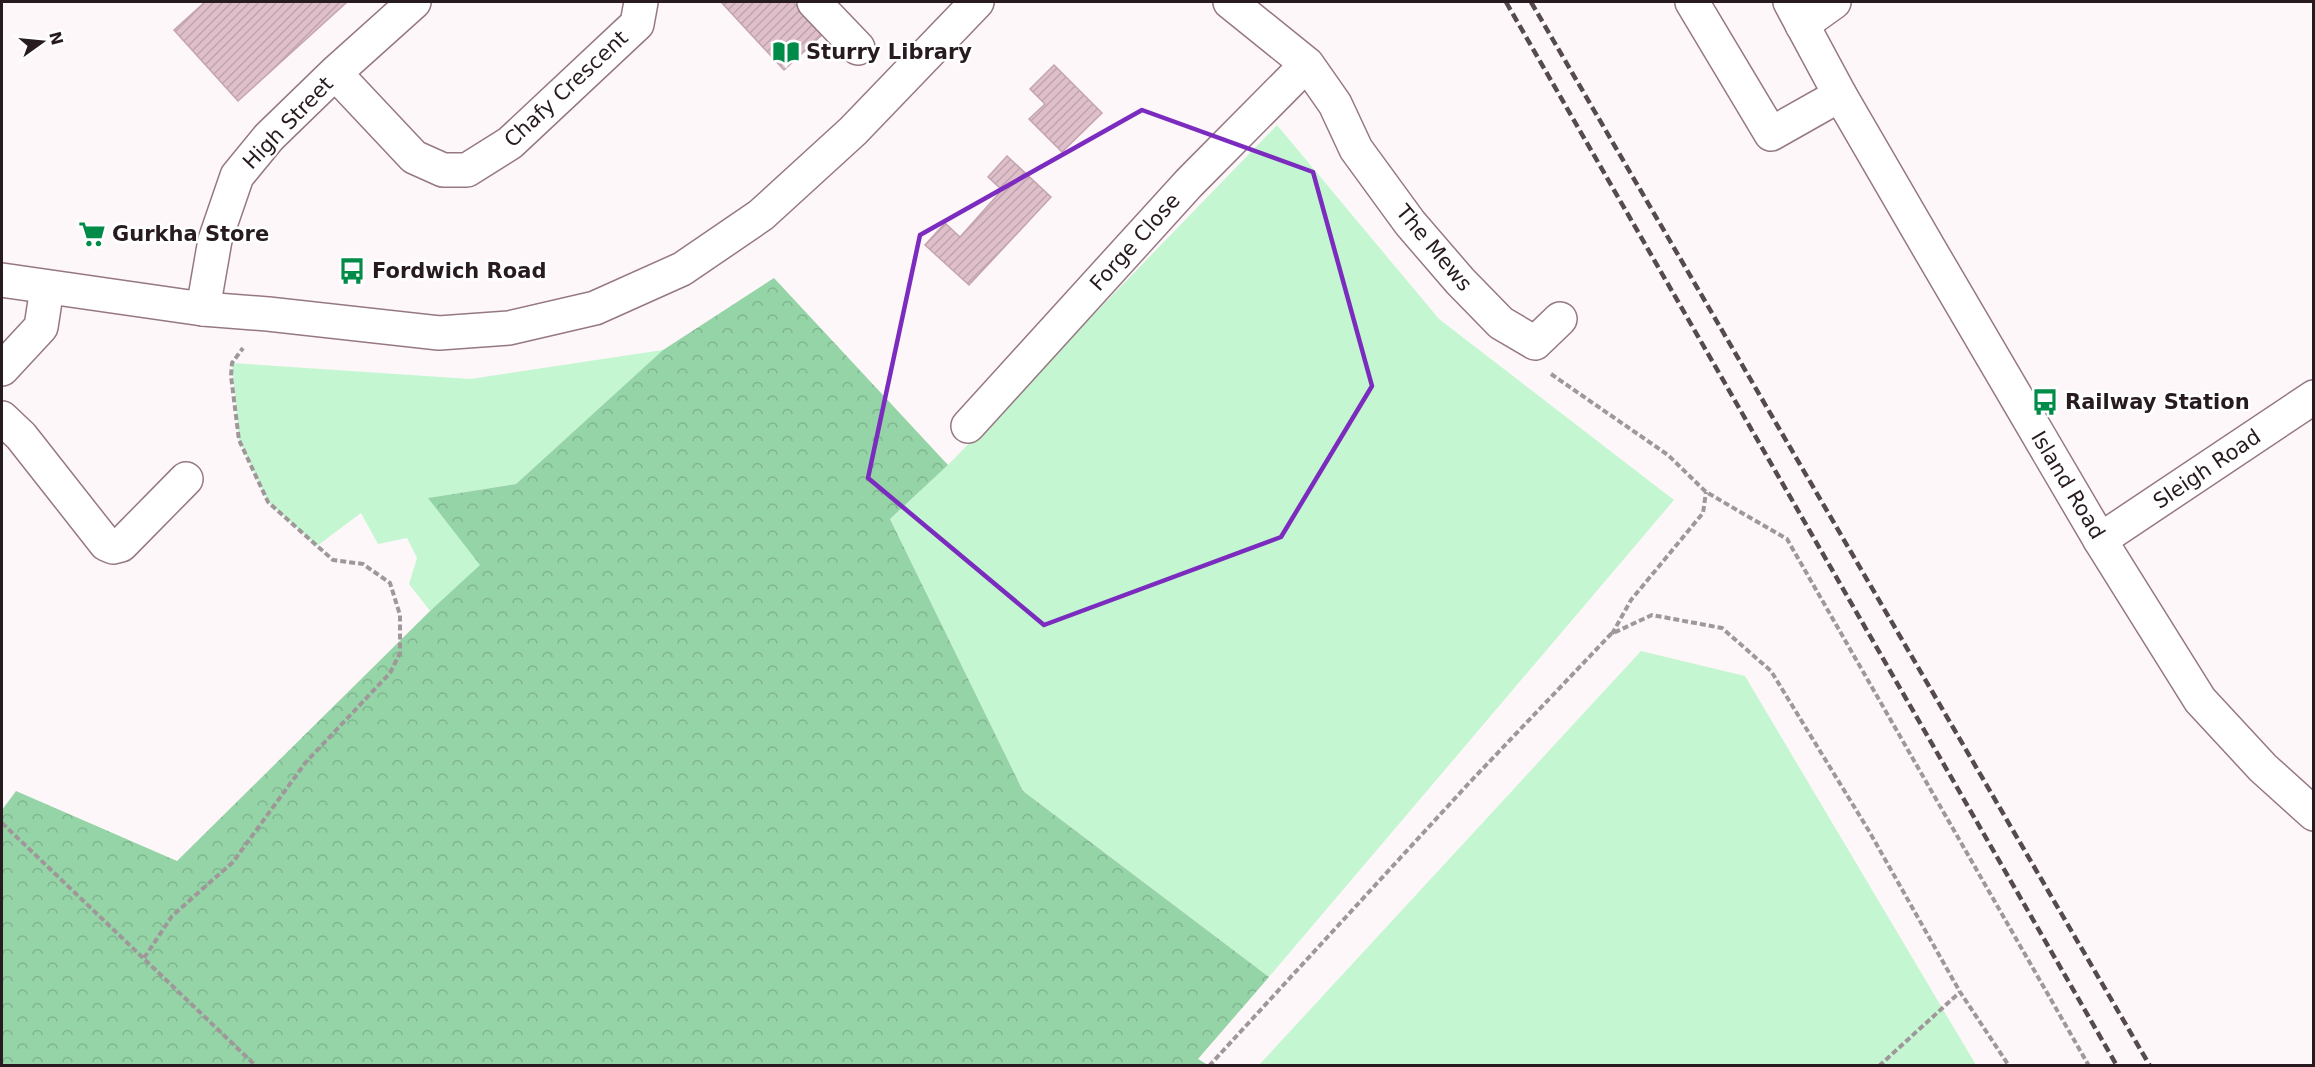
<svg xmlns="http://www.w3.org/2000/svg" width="2315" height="1067" font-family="'DejaVu Sans',sans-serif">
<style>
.green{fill:#c4f6d1}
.forest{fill:url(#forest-crowns)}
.building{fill:url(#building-hatch);stroke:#c3a4af;stroke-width:1.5}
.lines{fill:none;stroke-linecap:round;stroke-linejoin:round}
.minor-casing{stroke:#967883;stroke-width:36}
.highway-casing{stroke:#967883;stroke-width:36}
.path{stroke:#a0979a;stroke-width:4;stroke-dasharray:6 3;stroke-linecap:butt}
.minor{stroke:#fff;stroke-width:33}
.highway{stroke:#fff;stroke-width:33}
.rail{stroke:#554a4e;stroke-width:4.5;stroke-dasharray:9 4.5;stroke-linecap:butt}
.marked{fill:none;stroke:#7b2cbf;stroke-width:4.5;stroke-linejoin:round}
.labels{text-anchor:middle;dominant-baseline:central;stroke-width:5;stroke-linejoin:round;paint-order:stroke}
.poi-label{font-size:21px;font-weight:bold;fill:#271b20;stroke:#fff;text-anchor:start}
.street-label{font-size:21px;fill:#271b20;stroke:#fff}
</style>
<defs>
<pattern id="forest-crowns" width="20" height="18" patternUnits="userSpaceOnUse" patternTransform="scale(1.5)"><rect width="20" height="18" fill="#95d4a7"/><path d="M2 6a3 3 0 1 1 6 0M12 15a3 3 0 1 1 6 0" fill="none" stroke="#80b58f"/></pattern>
<pattern id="building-hatch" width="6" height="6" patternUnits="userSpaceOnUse" patternTransform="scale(1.5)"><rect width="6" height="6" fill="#dfbfca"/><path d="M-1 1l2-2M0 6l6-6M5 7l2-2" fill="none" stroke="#bfa4ad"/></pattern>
</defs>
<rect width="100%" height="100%" fill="#fef7f9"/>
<path class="green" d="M1277,125L1439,319L1674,500L1269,977L1023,791L890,519L948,465Z
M663,350L516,484L429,498L481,565L430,611L409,584L417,558L407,538L378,544L361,513L317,546L268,502L239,440L232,363L470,379Z
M1641,651L1745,676L1976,1065H1259Z"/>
<path class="forest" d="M774,278L948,465L890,519L1023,791L1269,977L1198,1059L1208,1065H2V810L16,791L177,861L430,611L480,565L428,498L516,484L663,350Z"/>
<path class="building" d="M205,2H347L238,101L174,30Z
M721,2H793L823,34L784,70Z
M1054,65L1102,113L1062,152L1029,119L1045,104L1030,89Z
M1007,156L1051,197L969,285L925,245L945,223L960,237L1002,190L988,177Z"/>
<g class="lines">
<defs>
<path id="minor" d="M814,2L858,48
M1230,2L1307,64L1335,104L1356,149L1410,223L1460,281L1501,323L1535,343L1560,319
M1692,2L1771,134L1840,95
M1802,25L1834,2
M335,73L414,157L443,170H467L510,143L637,24L641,2
M203,309L215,240L237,176L269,137L335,73L414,2
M2,369L41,327L47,288
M2,418L21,436L106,544L113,547L121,545L186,479
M968,426L1189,183L1307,64
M2100,540L2314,397"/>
<path id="highway" d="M1790,2L1840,95L1930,250L2100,540L2200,700L2263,768L2314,814
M2,280L203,309L268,314L439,333L509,328L595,308L682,269L761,215L853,131L977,2"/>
</defs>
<use href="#minor" class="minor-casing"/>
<use href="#highway" class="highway-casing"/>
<path class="path" d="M1551,374L1668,455L1706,492L1787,539L2089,1066
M1612,634L1631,600L1703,513L1706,492
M2,823L256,1066
M144,958L172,916L233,862L306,762L390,673L400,653V615L390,583L363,564L333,560L268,502L239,440L231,376L232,363L243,348
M1209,1066L1470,782L1611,634L1652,615L1722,628L1771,671L1869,831L1960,992L2009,1066
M1879,1066L1960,992"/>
<use href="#minor" class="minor"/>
<use href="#highway" class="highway"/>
<path class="rail" d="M1506,2L2117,1066
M1531,2L2150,1066"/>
</g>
<path class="marked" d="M1142,110L1313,172L1372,386L1281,537L1044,625L868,478L920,235Z"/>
<defs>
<symbol id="library-bare" viewBox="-9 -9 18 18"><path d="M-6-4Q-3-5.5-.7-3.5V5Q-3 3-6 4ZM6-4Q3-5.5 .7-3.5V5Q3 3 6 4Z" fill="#008b48" stroke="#fff" stroke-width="2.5" paint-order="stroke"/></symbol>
<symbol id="supermarket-bare" viewBox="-9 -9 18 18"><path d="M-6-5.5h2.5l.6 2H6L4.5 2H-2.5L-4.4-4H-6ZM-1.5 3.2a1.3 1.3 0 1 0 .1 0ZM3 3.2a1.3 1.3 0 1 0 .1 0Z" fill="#008b48" stroke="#fff" stroke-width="2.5" paint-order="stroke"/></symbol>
<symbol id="bus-bare" viewBox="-9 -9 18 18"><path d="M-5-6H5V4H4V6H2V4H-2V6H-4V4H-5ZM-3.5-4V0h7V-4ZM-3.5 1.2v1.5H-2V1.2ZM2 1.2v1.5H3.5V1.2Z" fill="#008b48" stroke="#fff" stroke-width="2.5" paint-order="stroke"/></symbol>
</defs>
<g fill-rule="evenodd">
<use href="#library-bare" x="767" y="33" width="38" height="38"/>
<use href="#supermarket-bare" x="73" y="215" width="38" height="38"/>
<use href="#bus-bare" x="333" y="252" width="38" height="38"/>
<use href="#bus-bare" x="2026" y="383" width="38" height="38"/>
</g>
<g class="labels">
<g class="poi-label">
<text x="806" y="52">Sturry Library</text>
<text x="112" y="234">Gurkha Store</text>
<text x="372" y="271">Fordwich Road</text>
<text x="2065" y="402">Railway Station</text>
</g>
<g class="street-label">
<text transform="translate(566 89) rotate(-43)">Chafy Crescent</text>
<text transform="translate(288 123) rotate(-46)">High Street</text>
<text transform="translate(1135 242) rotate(-48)">Forge Close</text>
<text transform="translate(1434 248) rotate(50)">The Mews</text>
<text transform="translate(2207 469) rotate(-34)">Sleigh Road</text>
<text transform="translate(2068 485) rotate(59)">Island Road</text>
</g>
</g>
<rect width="2315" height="1067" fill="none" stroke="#271b20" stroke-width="6"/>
<g transform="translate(42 42) rotate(75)" stroke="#ffffff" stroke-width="4.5" paint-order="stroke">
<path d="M0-4.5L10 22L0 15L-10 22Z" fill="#271b20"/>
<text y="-9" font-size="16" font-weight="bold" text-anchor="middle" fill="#271b20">N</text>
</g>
</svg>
